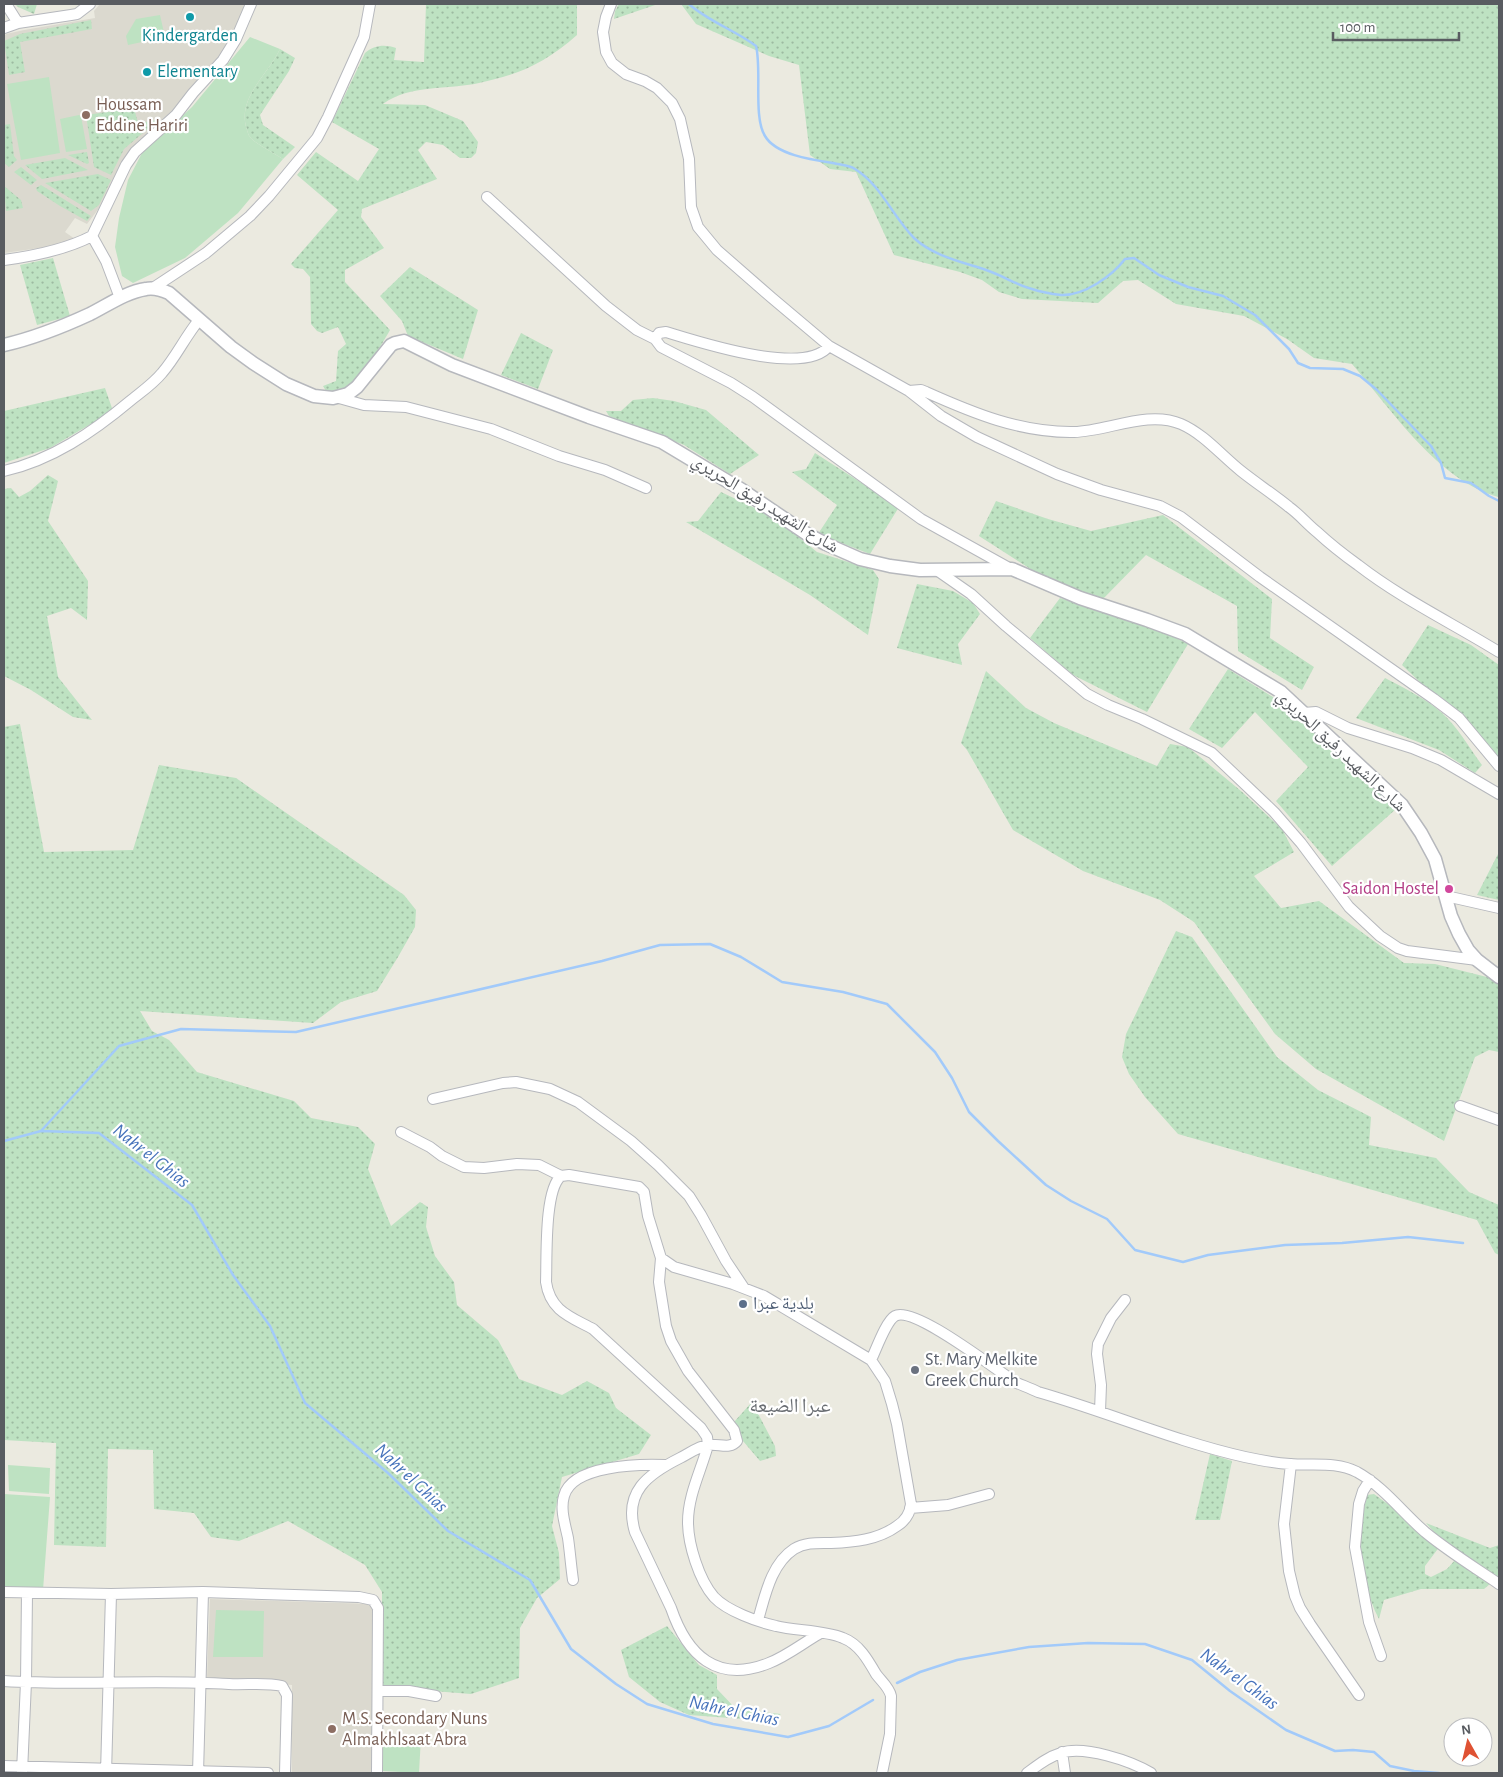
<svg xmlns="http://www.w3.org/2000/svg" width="1503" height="1777" font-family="'Alegreya Sans','Noto Naskh Arabic',sans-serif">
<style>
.education{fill:#dbd9cf}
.grass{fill:url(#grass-dots)}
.green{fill:#bee2c2}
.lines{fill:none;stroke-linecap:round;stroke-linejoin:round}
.stream{stroke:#a2cafa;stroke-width:2.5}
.minor-casing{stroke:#b6b8bd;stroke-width:12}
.tertiary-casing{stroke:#b6b8bd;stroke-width:15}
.minor{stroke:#fff;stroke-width:10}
.tertiary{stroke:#fff;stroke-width:12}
.culture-dot{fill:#0f9aa8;stroke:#fff;stroke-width:2}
.education-dot{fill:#8d6e63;stroke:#fff;stroke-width:2}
.hotel-dot{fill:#d1479c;stroke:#fff;stroke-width:2}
.service-dot{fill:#5c6f8a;stroke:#fff;stroke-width:2}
.worship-dot{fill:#6b7280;stroke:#fff;stroke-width:2}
.labels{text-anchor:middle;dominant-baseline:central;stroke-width:4.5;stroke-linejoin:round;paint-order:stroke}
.culture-label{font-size:18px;fill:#0d838f;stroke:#fff}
.education-label{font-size:18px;fill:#785e54;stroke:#fff;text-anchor:start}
.street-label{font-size:18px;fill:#595c61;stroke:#fff}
.hotel-label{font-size:18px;fill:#b23c85;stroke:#fff;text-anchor:end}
.service-label{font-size:18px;fill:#4e5e75;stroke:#fff;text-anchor:start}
.worship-label{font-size:18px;fill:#5b616d;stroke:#fff;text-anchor:start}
.water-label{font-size:19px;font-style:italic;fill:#4773bb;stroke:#fff}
.quarter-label{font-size:20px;fill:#6a6e73;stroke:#fff}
</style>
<defs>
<pattern id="grass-dots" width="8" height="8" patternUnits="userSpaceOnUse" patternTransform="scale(1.25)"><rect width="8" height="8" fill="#bee2c2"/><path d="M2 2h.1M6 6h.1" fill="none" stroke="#9dbaa1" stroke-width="1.8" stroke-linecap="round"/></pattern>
</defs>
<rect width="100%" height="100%" fill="#ebeae0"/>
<path class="education" d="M100,4H245L230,46L189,93L148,136L128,153L100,207L87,224L75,218L65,232L75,239L54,246L4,253V36L6,34L24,30L95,18L94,11Z
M210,1599L372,1604V1773H292V1685L207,1678Z"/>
<path class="grass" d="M15,4H37L34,14L18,7Z
M426,4H577V35C545,63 521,74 479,83C448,90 410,84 383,104L425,105L463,121L478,142L476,153L471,158H460L443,145L426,142L418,150L437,179L362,209L361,217L384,248L345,270V282L390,330C382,344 360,382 345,389C339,392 332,391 326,391L323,386L336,381L338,351L346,344L338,327L322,333L317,331L311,324L310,277L303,269L295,268L291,264L338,210L297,175L316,152L358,181L379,149L332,122L365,53C374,45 385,44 396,48L394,60L424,62Z
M619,4H658L614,19L615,11Z
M681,4H1499V497C1439,482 1391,409 1352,364L1314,358L1287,339L1244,316L1176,304L1138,280L1123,281L1098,303L1022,299L999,292L982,280L960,272L894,255L856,172L830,169L810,155L799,65L769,56L696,24Z
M91,20L92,29L20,42L25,72L9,75L4,41L20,34Z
M280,49L295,58L289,71L260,115L263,125L295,147L283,159C276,154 254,143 250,137C248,135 248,132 247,130C236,98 268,75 280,49Z
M134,108L138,123L158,120L124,149L111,175L94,167L86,115Z
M10,124L14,156L17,160L9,167L4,163V125Z
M87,152L89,163L87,164L68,155Z
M65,158L88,170L42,179L25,165Z
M21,167L37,180L31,185L14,172Z
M98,174L111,180L99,205L91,211L45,183Z
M41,185L91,216L87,221L60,206L37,191L36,188Z
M4,186L21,200L23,208L6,211Z
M53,258L70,316L37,325L20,265Z
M410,267L478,310L463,359L408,336L402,321L380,296Z
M521,333L553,350L538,389L501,375Z
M105,388L113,411L50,448L4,463V411Z
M653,398L674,401L706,410L759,455L730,474L684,445L609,416L606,411H621L633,400Z
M815,453L899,507L870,554L818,534L837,505L792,472L806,469Z
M48,475L58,481L48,521L88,581L87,620L71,608L47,616L58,677L92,720L73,717L31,690L4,676V489L11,488L19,497L30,491Z
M721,492L774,517L817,552L873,570L879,579L868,635L810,595L686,522L698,521Z
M996,501L1048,519L1091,531L1163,515L1272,599L1270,638L1314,667L1302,690L1238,651L1237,606L1146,555L1102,600L1032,570L979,536Z
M917,584L953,591L973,603L980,614L958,644L962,665L897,648Z
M1060,598L1163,631L1188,644L1147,712L1073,675L1030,638Z
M1428,625L1471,645L1499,665V758L1402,665Z
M1228,669L1273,697L1370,782L1396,809L1332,866L1276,801L1308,767L1255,712L1222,748L1189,729Z
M986,671L1026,708L1054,723L1157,766L1170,744L1188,747L1241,791L1282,829L1294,852L1254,876L1281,908L1319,901L1404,963L1435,964L1495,979L1499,982V1052L1489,1050L1475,1057L1444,1141L1316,1069L1275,1034L1194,922L1160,900L1083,871L1013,830L967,750L961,743Z
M1385,678C1404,688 1425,698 1442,713C1458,727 1469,748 1482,765L1475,773L1439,750L1356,718Z
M20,724L44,852L133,850L159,765L236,778L404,895L416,910L415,927L398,957L377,991L341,1002L313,1023L140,1011L152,1031L169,1040L197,1072L294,1101L311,1118L358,1127L375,1144L368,1169L391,1226L420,1202L428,1207L426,1227L435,1256L454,1282L457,1305L498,1340L519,1379L562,1395L587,1381L609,1393L616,1408L651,1435L639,1454L562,1477L552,1526L559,1553L560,1579L537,1598L520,1628L519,1678L471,1694L382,1687V1592L365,1565L288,1521L239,1541L211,1537L194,1513L154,1509L153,1450L108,1449L106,1547L54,1545L56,1443L4,1440V727Z
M1499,852V900L1477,895Z
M1176,931L1192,937L1277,1057L1318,1090L1371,1117L1369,1145L1436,1158L1469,1192L1499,1205V1255L1495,1253L1477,1220L1178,1134L1145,1097L1129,1074L1122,1057L1126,1034Z
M752,1402L775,1446L776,1456L760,1461L743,1441L734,1422Z
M1210,1454L1232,1461L1220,1520H1195Z
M1374,1494L1396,1510L1411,1527L1440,1546L1425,1566V1574L1431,1577L1447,1569L1455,1560L1490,1584L1484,1589H1421L1384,1600L1379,1619C1365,1593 1358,1552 1362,1522C1363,1513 1365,1504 1367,1495Z
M1426,1523L1490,1548L1499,1545V1579L1442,1541Z
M667,1626L699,1665L717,1675V1689L736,1709L781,1714L771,1721L689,1715L660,1702L629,1677L621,1650Z"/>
<path class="green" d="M160,15L165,37L128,45L126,36L136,19Z
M250,37L280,49C268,75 236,98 247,130C248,132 248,135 250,137C254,143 276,154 283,159L238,213L185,258L133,283L122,276L115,247L119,218L128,180L142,153L192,107Z
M49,77L60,153L21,160L7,84Z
M79,115L81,116L87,149L66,152L60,119Z
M8,1465L50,1468L49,1494L9,1491Z
M4,1494L50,1497L43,1590L4,1588Z
M216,1610L264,1611L263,1657H213Z
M383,1737H421L419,1773L383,1771Z"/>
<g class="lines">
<path class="stream" d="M689,4C709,22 735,30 756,46C762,69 753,117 765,136C776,155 813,160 833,163C840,165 849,165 855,169C881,185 893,217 914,238C933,256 962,262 986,270C1002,275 1016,285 1032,289C1041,292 1052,294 1061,295C1084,296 1112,276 1125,259L1134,258L1159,275L1188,287L1223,296L1255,315L1289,349L1298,363L1310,368L1343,369L1360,376L1377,390L1431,446L1441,463L1445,478L1471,483L1489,496L1499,501
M41,1131L119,1046L181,1029L296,1032L602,961L660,945L710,944L741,957L782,982L843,992L887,1004L935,1052L952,1078L969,1112L998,1141L1046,1185L1071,1201L1107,1219L1135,1250L1183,1262L1208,1255L1285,1245L1342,1243L1408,1237L1463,1243
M4,1141L41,1131L99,1133L192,1205L233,1275L270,1326L305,1403L388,1473L448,1531L530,1580L571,1649L616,1684L647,1704L713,1724L788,1737L829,1726L873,1700
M897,1683L920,1672L957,1660L1029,1647L1088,1643L1145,1644L1192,1660L1230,1691L1286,1730L1335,1751L1353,1750L1374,1752L1390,1766L1414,1771L1439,1773"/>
<defs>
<path id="minor" d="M6,4L18,23
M611,4L606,17L603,32L606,52L612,63L626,74L645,81L657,88L672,103L680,119L689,159L691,207L698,227L717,250L772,298L829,346L909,391L941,416L977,437L1057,474L1101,490L1160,506L1181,517L1260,577L1434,699L1459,718L1499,766
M4,28L18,23L71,15L77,14L90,4
M487,197L606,306L637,330L655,339
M92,236L126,165L135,152L176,115L193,93L223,60L236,39L251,4
M4,260C34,256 65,250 92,236L106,261L120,298
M153,288L206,253L250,216L269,196L317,138L328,117L364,37L370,4
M829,346C805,377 699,342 666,332L659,333L655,339L661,347L731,383L753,397L921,519L1011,569
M909,391L921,390L926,392C973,413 1021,433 1074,432C1108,431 1148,410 1181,424C1204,434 1222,456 1241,471C1256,483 1273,494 1289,507C1299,514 1307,524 1317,532C1330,544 1344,555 1358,565C1402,599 1452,623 1499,652
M339,398L364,405L406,407L491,429L559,456L605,470L646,488
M4,471C52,460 93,432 130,401C141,392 153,384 162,373C176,357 185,337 199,320
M938,571L971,594L1006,626L1087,694L1108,705L1142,719L1212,753L1274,812L1301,843L1349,907L1380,936L1398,948L1407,951L1477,960
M1304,713L1316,712L1348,728L1412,748L1441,760L1499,794
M1446,896L1499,908
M433,1099L503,1083L516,1082L550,1089L578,1102L631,1141L658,1165L689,1196L701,1215L726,1261L744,1288
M1460,1106L1499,1120
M401,1132L430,1147L442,1156L464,1167L484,1168L517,1164L539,1165L561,1176
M661,1258L659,1282L666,1326L671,1341L688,1371L734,1430L737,1441C730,1450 718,1443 708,1445C699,1446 688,1454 680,1458C648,1474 623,1492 635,1532L671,1608C687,1655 717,1684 769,1663C787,1656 803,1643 819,1634
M871,1360C876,1350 886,1321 895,1316C914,1305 997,1371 1017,1383C1024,1386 1032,1389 1038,1392C1108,1412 1174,1441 1245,1457C1259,1460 1274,1463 1290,1464C1312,1466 1336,1461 1357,1472C1384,1487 1402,1512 1425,1532C1448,1551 1474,1567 1499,1584
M1100,1411L1101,1385L1097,1354L1098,1344L1111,1318L1125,1300
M1291,1464L1284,1524L1289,1571L1295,1596L1300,1608L1310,1624L1359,1695
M1370,1480L1363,1491L1359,1504L1355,1547L1369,1622L1381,1656
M910,1508L948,1505L989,1494
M573,1580C571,1566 570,1552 568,1538C565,1524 560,1509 564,1496C572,1465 639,1464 665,1465
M4,1592L111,1594L203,1592L359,1597L373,1600L378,1608L377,1773
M758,1620C765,1596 771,1564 794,1549C805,1542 818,1543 831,1543C854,1542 878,1540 897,1526C905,1521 910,1514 911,1504L897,1424L892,1404L885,1381L871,1360L764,1296L733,1284L674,1267L661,1258L648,1216L644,1192L639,1187L569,1175L561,1176C544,1190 547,1259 546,1282C550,1311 571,1317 593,1329L701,1428L707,1437L708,1445C701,1471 688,1495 688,1522C688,1544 699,1580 714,1597C727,1611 758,1622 776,1626C796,1631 824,1630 843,1638C859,1644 868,1660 876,1674C881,1681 889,1687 891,1696L890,1734L882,1773
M4,1681C79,1686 154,1679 229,1684C247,1685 265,1682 282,1686L287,1695L285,1773
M378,1691H409L436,1696
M1062,1752L1065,1773
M4,1766L268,1773
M22,1772L26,1682L27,1593
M106,1773L111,1594
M198,1773L203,1592
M1027,1773C1038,1765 1048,1757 1061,1753C1084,1745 1131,1761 1151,1773"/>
<path id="tertiary" d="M4,345C34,338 62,327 90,314C108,305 126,292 146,289C154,287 162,290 169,293L231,347L253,363L286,384L314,396L333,398L348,394L357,387L391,345L395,343L404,341L452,365L589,417L662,442L742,490L807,534L826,544L860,559L890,566L920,570L1012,569L1080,598L1147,620L1185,634L1281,692L1402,805L1421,833L1435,859L1451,916L1459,934L1468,950L1477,960L1499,977"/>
</defs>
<use href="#minor" class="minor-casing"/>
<use href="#tertiary" class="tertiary-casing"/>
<use href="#minor" class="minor"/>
<use href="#tertiary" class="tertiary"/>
</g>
<g class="culture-dot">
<circle cx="190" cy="17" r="5"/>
<circle cx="147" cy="72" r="5"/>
</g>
<g class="education-dot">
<circle cx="86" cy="115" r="5"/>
<circle cx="332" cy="1729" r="5"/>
</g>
<circle class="hotel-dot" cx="1449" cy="889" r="5"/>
<circle class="service-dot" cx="743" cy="1304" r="5"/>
<circle class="worship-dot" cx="915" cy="1370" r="5"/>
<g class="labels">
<g class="culture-label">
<text x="190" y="36">Kindergarden</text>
<text x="157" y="72" text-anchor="start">Elementary</text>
</g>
<g class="education-label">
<text x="96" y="105">Houssam<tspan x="96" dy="21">Eddine Hariri</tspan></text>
<text x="342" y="1719">M.S. Secondary Nuns<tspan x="342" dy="21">Almakhlsaat Abra</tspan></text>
</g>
<g class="street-label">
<text transform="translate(765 504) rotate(32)">شارع الشهيد رفيق الحريري</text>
<text transform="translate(1341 751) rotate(43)">شارع الشهيد رفيق الحريري</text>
</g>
<g class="hotel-label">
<text x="1439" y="889">Saidon Hostel</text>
</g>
<g class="service-label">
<text x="753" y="1304">بلدية عبرا</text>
</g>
<g class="worship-label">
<text x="925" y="1360">St. Mary Melkite<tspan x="925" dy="21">Greek Church</tspan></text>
</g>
<g class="water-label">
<text transform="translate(151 1156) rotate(38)">Nahr el Ghias</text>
<text transform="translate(411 1478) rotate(43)">Nahr el Ghias</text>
<text transform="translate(1239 1679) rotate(36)">Nahr el Ghias</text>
<text transform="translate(734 1711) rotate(12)">Nahr el Ghias</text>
</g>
<g class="quarter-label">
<text x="790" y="1406">عبرا الضيعة</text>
</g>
</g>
<rect width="1503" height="1777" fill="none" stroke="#595c61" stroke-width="10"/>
<g transform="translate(1468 1742) rotate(352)"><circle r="24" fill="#ffffff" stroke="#bdbec0"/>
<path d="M0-4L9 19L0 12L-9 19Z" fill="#df5233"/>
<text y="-8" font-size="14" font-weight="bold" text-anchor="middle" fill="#595c61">N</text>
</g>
<path d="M1333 32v8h126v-8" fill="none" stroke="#595c61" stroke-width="2.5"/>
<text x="1340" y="32" font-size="15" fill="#595c61" stroke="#ffffff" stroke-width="4" paint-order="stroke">100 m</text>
</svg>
